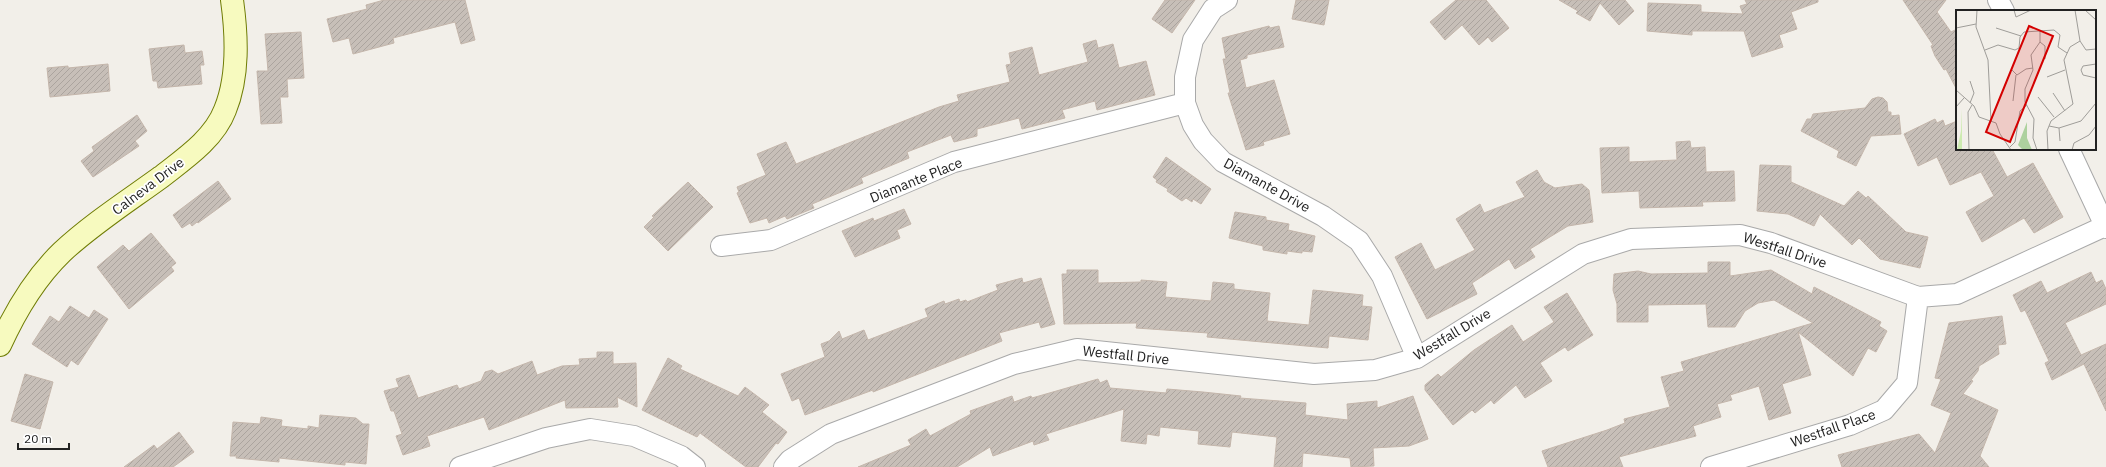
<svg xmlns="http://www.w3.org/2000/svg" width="2106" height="467" font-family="'IBM Plex Sans',sans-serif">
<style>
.building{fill:url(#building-hatch);stroke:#c4b6ab}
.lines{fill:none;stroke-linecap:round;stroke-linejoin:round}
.street-casing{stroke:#a9a9a9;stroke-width:22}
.secondary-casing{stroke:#707d05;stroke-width:24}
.street{stroke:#fff;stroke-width:20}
.secondary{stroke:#f7fabf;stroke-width:22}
.labels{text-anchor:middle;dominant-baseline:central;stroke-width:3.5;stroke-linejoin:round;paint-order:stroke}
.street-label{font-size:14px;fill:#222;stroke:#fff}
.inset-road{fill:none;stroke:#9f9d99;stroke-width:1}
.view{fill:#d40000;fill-opacity:0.15;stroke:#d40000;stroke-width:2}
.inset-edge{fill:none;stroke:#222;stroke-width:2}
</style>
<defs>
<pattern id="building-hatch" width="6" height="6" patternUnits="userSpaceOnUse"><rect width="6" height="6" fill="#c7bfb8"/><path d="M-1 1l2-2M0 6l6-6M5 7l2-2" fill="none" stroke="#aba49e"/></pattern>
</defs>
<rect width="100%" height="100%" fill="#f2efe9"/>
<path class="building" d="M384,0H465L475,40L461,44L455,22L393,38L394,43L353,54L349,38L333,42L327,19L367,9L366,5Z
M1165,0H1195L1172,33L1152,19Z
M1296,0H1329L1324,25L1292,19Z
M1456,0H1486L1509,28L1492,42L1488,37L1479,45L1462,25L1445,40L1430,22Z
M1559,0H1625L1634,11L1619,25L1600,3L1590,21L1576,13L1578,11Z
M1745,0H1818V2L1791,12L1797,29L1779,35L1783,47L1752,57L1744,31H1692V35L1647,31L1648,3L1701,5V12L1743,14L1740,6L1747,4Z
M1903,0H1946L1937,12L1951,32L1957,29V90L1946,69L1944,70L1935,56L1931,46L1933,45Z
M1269,26L1270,28L1279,26L1284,47L1247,55V58L1240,60L1246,88L1274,80L1290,134L1263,142L1264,145L1246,150L1228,93H1230L1223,59H1226L1222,38Z
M301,32L304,78L287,79L288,97H280L282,123L261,124L257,71H268L265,34Z
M1096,40L1098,48L1113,44L1119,68L1146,61L1155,95L1097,110L1095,101L1062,110L1065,118L1022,129L1019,118L977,129V136L954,142L951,135L907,152L909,158L861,178L863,183L812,204L814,208L787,219L785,216L769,223L767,218L750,223L737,193L739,192L737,187L766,175L757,154L786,142L796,164L939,107L959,101L957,95L1010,82L1006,65L1011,64L1009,53L1032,47L1039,75L1088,62L1083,44Z
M184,45L185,53L202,51L204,65H200L202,84L158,88L157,81H153L149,49Z
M108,64L110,91L50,97L47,68L68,66V68Z
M1878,97L1883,98L1887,102L1888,112H1891V116L1899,115L1901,134L1871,136L1856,166L1837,157L1839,151L1801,131L1807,119H1811L1813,114L1865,108L1872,99Z
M137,115L147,131L135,141L139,146L93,177L81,161L94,151L92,147Z
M1935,119L1937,123L1943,120L1945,126L1957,121V149H1992L2007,177L2033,163L2063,217L2034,233L2024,218L1982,242L1966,212L1994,196L1981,172L1950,185L1937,157L1918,166L1904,134Z
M1690,141L1691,148L1705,147L1706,172L1734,171L1735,201L1702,202L1703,206L1640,208L1639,191L1602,193L1600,148L1629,147V162L1677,160L1676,142Z
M1166,157L1211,189L1201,204L1193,199L1192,202L1186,198L1182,201L1167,191L1168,189L1156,182L1157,180L1153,177Z
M1760,165L1791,166V182L1844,206L1858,191L1866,198L1868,196L1906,232L1928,237L1920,268L1880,259L1859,238L1852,245L1820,214L1814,226L1788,214L1757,211Z
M1537,170L1544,182L1555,188L1582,184L1589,190L1593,222L1568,226L1530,249L1535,257L1515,269L1509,259L1472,283L1477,294L1427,319L1395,257L1421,243L1435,270L1475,250L1456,219L1480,204L1484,213L1525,197L1516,182Z
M218,181L231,199L198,223L197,222L192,226L190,223L182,228L173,215Z
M688,182L713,207L668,251L644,227L654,217L652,216Z
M904,209L911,224L897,230L900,238L855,257L842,231L873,218L874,221Z
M1235,212L1266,217V220L1289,224L1288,230L1315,236L1312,252L1302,251V253L1287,251V254L1263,250V246L1229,238Z
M151,233L176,263L171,267L174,271L129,309L97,267L123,245L129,251Z
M1708,262H1730V276L1771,270L1812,294L1814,287L1853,307L1881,322L1879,326L1887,331L1876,352L1868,348L1853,376L1798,332L1811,375L1782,384L1791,413L1769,420L1759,386L1730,395L1732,400L1717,404L1721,417L1693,426L1696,436L1619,457L1623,467H1548L1542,451L1607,430L1625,423L1624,419L1670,407L1661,377L1684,371L1681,362L1813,323L1774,300L1758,303L1745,311L1735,327H1708L1706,304L1648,305V322H1617V304L1613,290L1614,274L1638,271L1651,274L1708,273Z
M1067,270H1098V283L1141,282V280L1167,282L1165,297L1211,301L1213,282L1234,284V289L1270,293L1267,321L1309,325L1313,290L1363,295L1362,306L1372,307L1368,340L1329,336L1328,348L1207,337L1208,333L1136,328L1137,323L1064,324L1062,274H1067Z
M2091,272L2096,283L2102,280L2106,289V304L2065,323L2081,355L2106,344V411L2084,364L2052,380L2045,363L2049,361L2025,310L2021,312L2013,295L2041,281L2047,293Z
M1022,278L1023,283L1041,278L1055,324L1041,328L1039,322L999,333L1002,341L873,392V390L805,415L799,398L792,401L781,374L825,357L821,344L829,341L839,331L842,339L864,330L868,340L928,317L925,309L944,301L945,304L959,299L960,302L966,300L967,302L998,290L996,285Z
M1567,293L1593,335L1568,351L1565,347L1540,363L1552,381L1525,398L1516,385L1494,404L1491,400L1475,413L1472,410L1453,425L1425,390V385L1438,374L1441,377L1474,350L1512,325L1523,342L1554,322L1544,307Z
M70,306L89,318L94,310L108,319L78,365L71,360L67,367L32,344L50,316L59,322Z
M2002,316L2006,344L1998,345L1999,354L1979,366L1978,371L1971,380L1973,381L1963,394L1998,410L1980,456L1989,467H1842L1838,455L1919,434L1935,453L1951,413L1931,405L1941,379L1935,378L1949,323Z
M597,352H613V364L636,363L637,407L617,397L618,407L566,408L565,400L489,430L484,417L427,436L430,446L403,455L396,436L402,434L394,411H391L384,391L399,387L396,379L409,375L418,398L457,385L459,389L481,381L485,372L492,370L498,374L532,361L537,375L562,366L580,365L579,359L597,358Z
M668,358L682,366L680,369L738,396L745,387L769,405L762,412L787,432L778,444L776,443L758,467H746L700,433L697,437L642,410Z
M25,374L53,382L40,429L11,421Z
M1098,379L1100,383L1107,380L1110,388L1166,393L1167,389L1203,392L1241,396L1240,398L1306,403L1305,415L1348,420L1347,404L1377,401V408L1413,396L1428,439L1409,446L1373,448L1374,466L1351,467L1350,458L1303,453L1302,467H1274L1277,437L1232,432L1230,447L1198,444L1199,431L1160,427L1159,436L1147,434L1146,444L1121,441L1124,409L1046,434L1049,440L1034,445L1033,441L993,456L990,447L957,467H858L911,445L908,440L926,429L930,436L971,414L970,411L1012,396L1014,402L1031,396L1032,398Z
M320,415L356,418L363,424H369L366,464L345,462V465L279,458V462L236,458L237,456H230L233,422L260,424L261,417L282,420L281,426L308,429V426L319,428Z
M179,432L194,452L173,467H124L154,445L157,449Z"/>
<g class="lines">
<defs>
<path id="street" d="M1227,0L1213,9L1193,40L1185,77V103L1193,125L1203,141L1223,162L1323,216L1359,241L1382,276L1417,358
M1998,0L2004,11
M2069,149L2106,228
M721,246L771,240L954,162L1185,103
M460,467L546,438L590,429L634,436L681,456L695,467
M784,467L790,460L831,434L1014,364L1077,349L1314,374L1375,370L1417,358L1583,254L1631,239L1740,235L1771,243L1918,297L1957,294L2105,226
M1711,467L1850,425L1884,410L1907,383L1918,297"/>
<path id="secondary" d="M0,345C15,312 36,277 62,252C92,224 128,201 161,177C184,159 214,139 225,110C239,76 237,36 232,0"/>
</defs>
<use href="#street" class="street-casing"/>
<use href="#secondary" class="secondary-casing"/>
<use href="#street" class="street"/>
<use href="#secondary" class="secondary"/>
</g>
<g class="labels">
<g class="street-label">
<text transform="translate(916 180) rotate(-22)">Diamante Place</text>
<text transform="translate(1267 185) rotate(29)">Diamante Drive</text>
<text transform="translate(148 186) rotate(-37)">Calneva Drive</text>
<text transform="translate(1785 250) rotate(18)">Westfall Drive</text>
<text transform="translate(1452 334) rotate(-31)">Westfall Drive</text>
<text transform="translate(1126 355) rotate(6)">Westfall Drive</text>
<text transform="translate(1833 428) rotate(-19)">Westfall Place</text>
</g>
</g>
<g transform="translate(1956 10)">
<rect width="140" height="140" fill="#f2efe9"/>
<path d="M6,99V140H1L5,121Z" fill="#cdebb0"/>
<path d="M71,112V128L76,140H67L62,135Z" fill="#add19e"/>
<path class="inset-road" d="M21,0L20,17L32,50L35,111M58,0L60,7L75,0M119,0L124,31L130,40L140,39M129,0L140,10M0,18L20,14M40,18L65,26M84,32L89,36V49M29,40L42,35L59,40L63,38L64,27L68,22L98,20L104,25L102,37L111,43M140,54L127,56L125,60L127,65L140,68M55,59L61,65L70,59L77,58M91,67L109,60M0,80L18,96L23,107L40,113L44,124L55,140M97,83L109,101M82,87L98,107M57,91L60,65M14,93L18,83L14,71M0,97L8,88M93,116L103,118L125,111L140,93M103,118L104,131M54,137L59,132L64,101L71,95M13,140L12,102L16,95M81,140L77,128L78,109L69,92V79L77,60L75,45L84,32V21M92,140L91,121L95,111L117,94L108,50L114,37L124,31M116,140L118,133L133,125L140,116"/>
<path class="view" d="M73,16L97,26L54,132L30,122Z"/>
<rect width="140" height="140" class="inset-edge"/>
</g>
<path d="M18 443v6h51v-6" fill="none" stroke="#222222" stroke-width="2"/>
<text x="24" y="443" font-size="12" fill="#222222" stroke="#ffffff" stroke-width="3" paint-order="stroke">20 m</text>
</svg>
